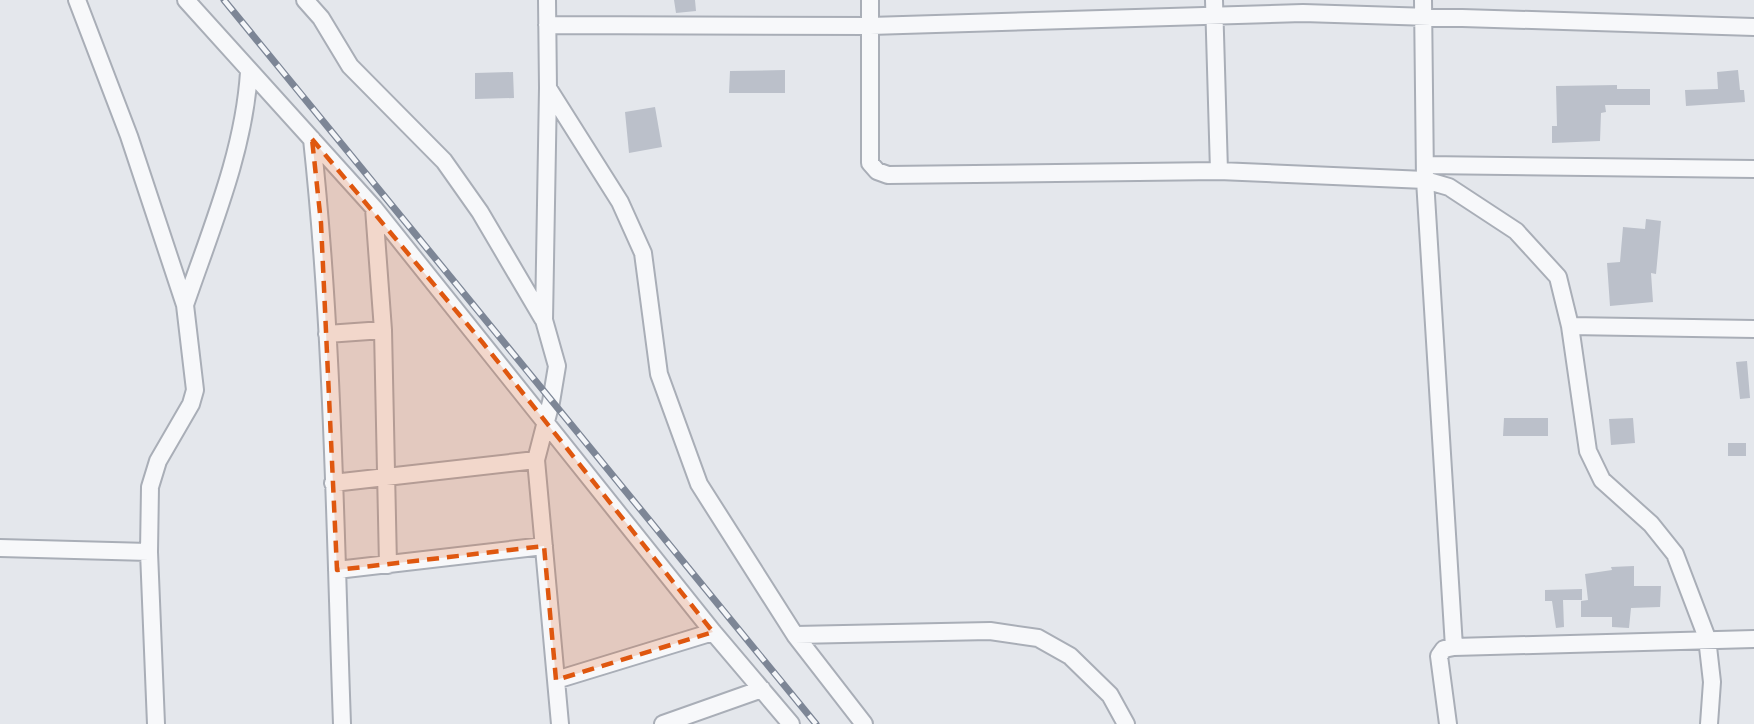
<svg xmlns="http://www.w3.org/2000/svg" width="1754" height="724" font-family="Figtree,sans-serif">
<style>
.building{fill:#bbc0ca}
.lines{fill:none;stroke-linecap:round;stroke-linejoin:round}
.street-casing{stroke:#a9aeb7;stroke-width:20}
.street{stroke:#f7f8fa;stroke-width:16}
.rail-casing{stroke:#7d8696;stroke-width:7}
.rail{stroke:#f4f6f9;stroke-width:4.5;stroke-dasharray:14;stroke-linecap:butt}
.marked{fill:#df570f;fill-opacity:0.2;stroke:#df570f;stroke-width:4.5;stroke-dasharray:12 8;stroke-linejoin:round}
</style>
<rect width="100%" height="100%" fill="#e4e7ec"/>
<path class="building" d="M674,0H695L696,11L676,13Z
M785,70V93H729L730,71Z
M1738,70L1740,90H1744L1745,102L1686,106L1685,90L1718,89L1717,72Z
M513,72L514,98L475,99V73Z
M1617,85V89H1650V105H1605L1606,112L1601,113L1600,141L1552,143V126H1557L1556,86Z
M655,107L662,147L629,153L625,112Z
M1646,219L1661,221L1656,274L1651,273L1653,302L1610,306L1607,263L1620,262L1623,227L1645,229Z
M1747,361L1750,398L1740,399L1736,362Z
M1504,418H1548V436H1503Z
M1633,418L1635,443L1611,445L1609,419Z
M1728,443H1746V456H1728Z
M1634,566V586H1661L1660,607L1631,608L1629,628L1612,627V617H1581V601L1588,600L1585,574L1612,570L1611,567Z
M1582,589V600H1563L1564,627L1556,628L1552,601H1545V590Z"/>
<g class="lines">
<defs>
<path id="street" d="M77,0L129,136L185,305L195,390L191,404L158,461L150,487L149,552L156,724
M186,0L374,208L713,632L791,724
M305,0L321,18L350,66L444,161L480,212L543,319
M547,0L548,88L620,202L643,253L659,374L699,484L795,635L864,724
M870,0V163L877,171L888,175L1219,171
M1214,0L1219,171L1425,180L1449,187L1516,231L1558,277L1570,326L1588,451L1602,480L1651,524L1675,554L1707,638L1712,682L1709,724
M1423,0L1425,180L1454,647
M547,25L870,26L1303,13L1754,27
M548,88L544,320L557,366L551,402L536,460L560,724
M312,139C333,333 335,529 342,724
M1425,165L1754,169
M374,208L383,330L388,565
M185,305C211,229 244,152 249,72
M1570,326L1754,329
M327,334L383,330
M333,483L536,460
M0,548L149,552
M337,570L544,546
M795,635L990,631L1038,638L1070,656L1110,695L1126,724
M556,680L713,632
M663,724L762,689
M1448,724L1439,656L1444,649L1454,647L1754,639"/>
</defs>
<use href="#street" class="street-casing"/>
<use href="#street" class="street"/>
<defs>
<path id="rail" d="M224,0L816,724"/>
</defs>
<use href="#rail" class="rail-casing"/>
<use href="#rail" class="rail"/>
</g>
<path class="marked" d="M312,139L483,343L713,632L556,680L544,546L337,570L321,223Z"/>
</svg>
